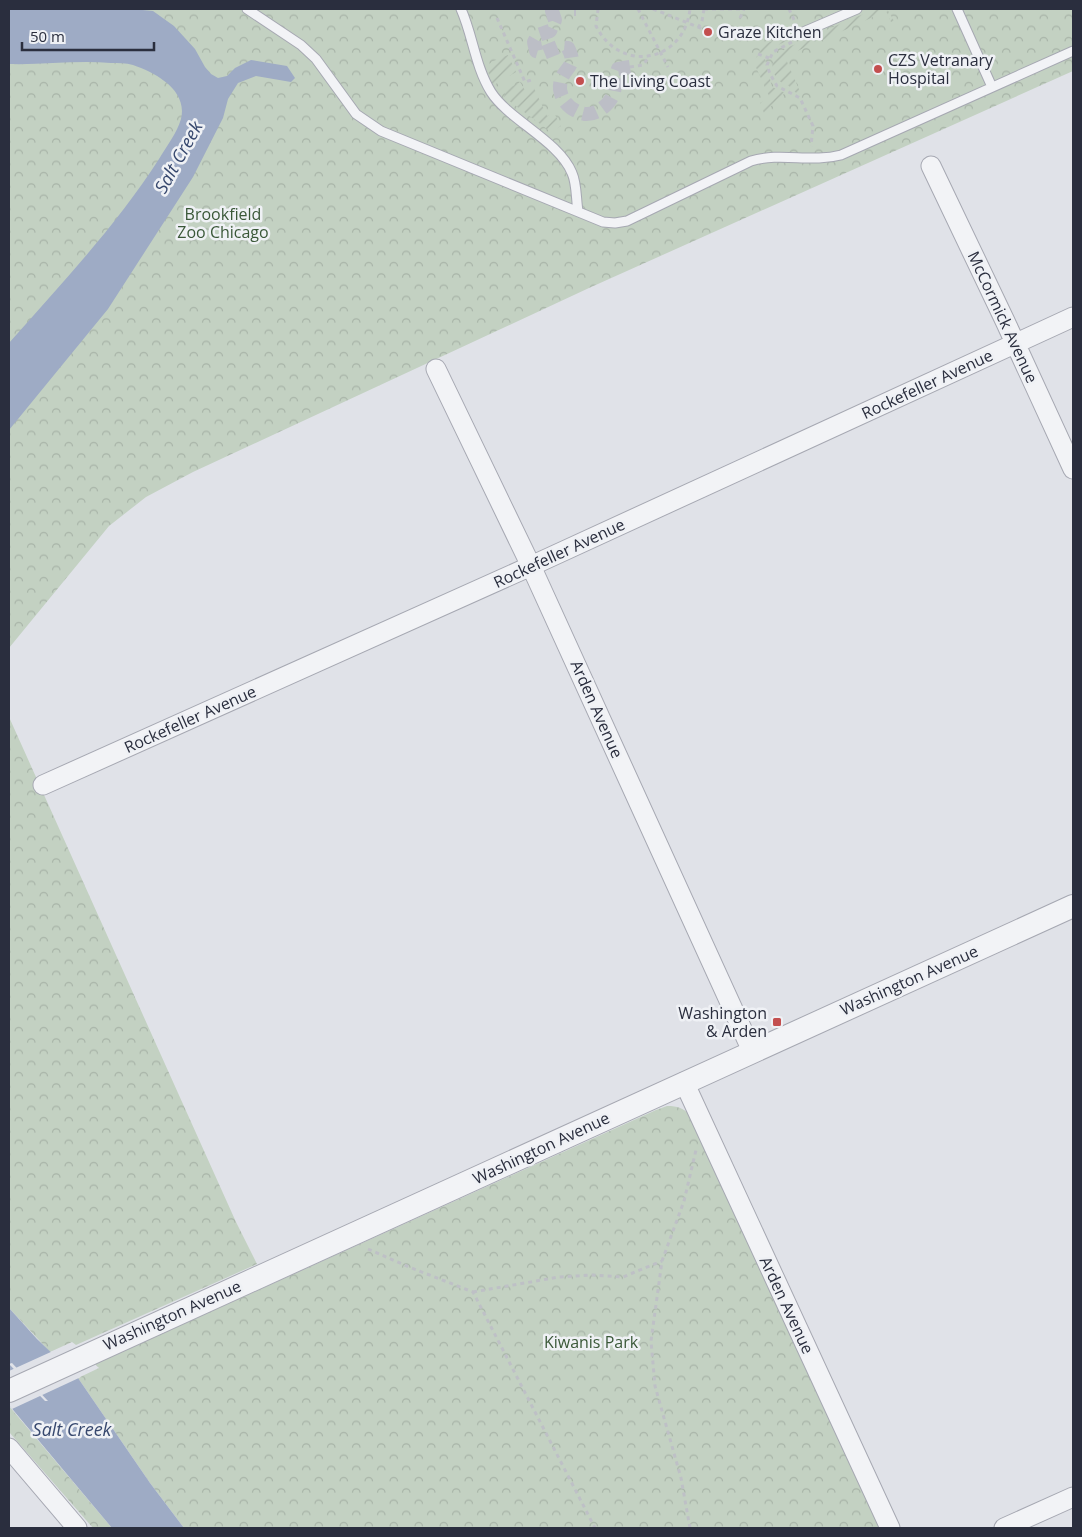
<svg xmlns="http://www.w3.org/2000/svg" width="1082" height="1537" font-family="'Open Sans',sans-serif">
<style>
.park{fill:url(#park-crowns)}
.garden{fill:url(#garden-furrows)}
.water{fill:#9eabc5}
.pier{fill:#e0e2e8}
.lines{fill:none;stroke-linecap:round;stroke-linejoin:round}
.pedestrian-tunnel{stroke:#bcbec6;stroke-width:14;stroke-dasharray:14 7;stroke-linecap:butt}
.service-casing{stroke:#a6a8b2;stroke-width:11}
.minor-casing{stroke:#a6a8b2;stroke-width:21}
.tertiary-casing{stroke:#a6a8b2;stroke-width:24}
.path{stroke:#bec0c6;stroke-width:3;stroke-dasharray:4 4;stroke-linecap:butt}
.service{stroke:#f2f3f6;stroke-width:9}
.minor{stroke:#f2f3f6;stroke-width:19}
.tertiary{stroke:#f2f3f6;stroke-width:22}
.poi-dot{fill:#c34f4f;stroke:#eff1f5;stroke-width:2}
.labels{text-anchor:middle;dominant-baseline:central;stroke-width:5;stroke-linejoin:round;paint-order:stroke}
.poi-label{font-size:16px;fill:#2a2e3e;stroke:#eff1f5;text-anchor:start}
.park-label{font-size:16px;fill:#3a5838;stroke:#eff1f5}
.street-label{font-size:16px;fill:#2a2e3e;stroke:#eff1f5}
.water-label{font-size:18px;font-style:italic;fill:#37486e;stroke:#eff1f5}
</style>
<defs>
<pattern id="park-crowns" width="20" height="18" patternUnits="userSpaceOnUse" patternTransform="scale(1.25)"><rect width="20" height="18" fill="#c3d1c2"/><path d="M2 6a3 3 0 1 1 6 0M12 15a3 3 0 1 1 6 0" fill="none" stroke="#a8b4a8"/></pattern>
<pattern id="garden-furrows" width="10" height="10" patternUnits="userSpaceOnUse" patternTransform="scale(1.25)"><rect width="10" height="10" fill="#c3d1c2"/><path d="M-1 1l2-2M0 10L10 0M9 11l2-2" fill="none" stroke="#a8b4a8"/></pattern>
</defs>
<rect width="100%" height="100%" fill="#e0e2e8"/>
<path class="park" d="M9,9H1073V71L589,288L193,472L146,497L109,526L9,648Z
M9,717L236,1222L257,1264L76,1345L72,1342L50,1352L9,1308Z
M667,1106C678,1106 683,1108 691,1116L881,1528H184L150,1483L78,1378L99,1368L95,1364L656,1110Z
M9,1406L112,1528H93L9,1432Z"/>
<path class="garden" d="M875,9H887L894,21L891,22L886,11L821,41L817,34Z
M795,31L797,36L776,46L767,55L759,52L761,46Z
M809,38L812,44L785,57L801,94L798,95C795,92 792,88 789,86C784,83 780,83 776,77C762,54 793,46 809,38Z
M508,55L516,72L494,85C482,63 488,63 508,55Z
M757,56L765,59L772,87L785,93L764,113L760,103L770,98L754,63Z
M520,82L526,92L534,88L547,116L554,113L561,126L551,132L504,97L506,90Z"/>
<path class="water" d="M9,9H132L153,11L174,26L195,49L205,67L211,74L218,78L227,76L235,68L251,60L287,66L295,78L291,82L256,76L238,83L228,99L223,118L193,177L108,309L9,430V343C61,284 116,226 159,159C166,147 177,133 181,119C188,90 156,73 133,65C126,63 118,63 111,63C77,60 43,65 9,64Z
M9,1308L37,1339L78,1378L150,1483L184,1528H112L9,1405V1364L45,1401H48L12,1363L9,1364Z"/>
<path class="pier" d="M53,1351L81,1377L12,1409L9,1405V1371Z"/>
<g class="lines">
<path class="pedestrian-tunnel" d="M554,9L552,11L555,20L550,31L538,35L534,42L536,51L543,53L558,47L568,48C570,52 573,58 571,63C569,69 563,73 561,80C556,96 569,111 585,114C597,115 611,104 614,92C616,82 613,81 618,69L630,67
M574,9H576"/>
<defs>
<path id="service" d="M247,9L301,45L316,59L356,114L381,131L603,222L615,223L627,221L751,161C781,152 811,163 841,155L1073,51
M461,9C473,36 475,66 491,92C509,120 559,141 572,173C577,184 576,200 578,211
M957,9L992,87
M801,33L857,9"/>
<path id="minor" d="M931,166L1005,321L1073,469
M436,369L531,566L752,1051
M43,785L531,566L1073,317
M684,1082L890,1528
M9,1448L77,1528
M1004,1528L1073,1497"/>
<path id="tertiary" d="M9,1391L1073,906"/>
</defs>
<use href="#service" class="service-casing"/>
<use href="#minor" class="minor-casing"/>
<use href="#tertiary" class="tertiary-casing"/>
<path class="path" d="M598,9L596,26C620,74 684,63 690,9
M638,9L668,67
M653,9L703,29
M704,9H744
M789,9L796,24
M497,18L525,82L531,80
M740,18L744,9
M698,28L702,21L704,9
M792,42L773,52L767,65L770,74L777,86L800,98L813,126L811,146
M758,54L769,58
M630,67L643,65L649,57
M368,1249L409,1267L473,1292L595,1528
M473,1292L559,1277L592,1275L623,1277L662,1261
M690,1528L681,1478L655,1386L651,1341L662,1261L684,1201L696,1150"/>
<use href="#service" class="service"/>
<use href="#minor" class="minor"/>
<use href="#tertiary" class="tertiary"/>
</g>
<g class="poi-dot">
<circle cx="708" cy="32" r="5"/>
<circle cx="878" cy="69" r="5"/>
<circle cx="580" cy="81" r="5"/>
<rect x="772" y="1017" width="10" height="10" rx="2.5"/>
</g>
<g class="labels">
<g class="poi-label">
<text x="718" y="32">Graze Kitchen</text>
<text x="888" y="60">CZS Vetranary<tspan x="888" dy="18">Hospital</tspan></text>
<text x="590" y="81">The Living Coast</text>
<text x="767" y="1013" text-anchor="end">Washington<tspan x="767" dy="18">&amp; Arden</tspan></text>
</g>
<g class="park-label">
<text x="223" y="214">Brookfield<tspan x="223" dy="18">Zoo Chicago</tspan></text>
<text x="591" y="1342">Kiwanis Park</text>
</g>
<g class="street-label">
<text transform="translate(1003 317) rotate(65)">McCormick Avenue</text>
<text transform="translate(927 384) rotate(-25)">Rockefeller Avenue</text>
<text transform="translate(559 553) rotate(-25)">Rockefeller Avenue</text>
<text transform="translate(597 709) rotate(66)">Arden Avenue</text>
<text transform="translate(190 719) rotate(-24)">Rockefeller Avenue</text>
<text transform="translate(909 980) rotate(-24)">Washington Avenue</text>
<text transform="translate(541 1148) rotate(-25)">Washington Avenue</text>
<text transform="translate(787 1305) rotate(65)">Arden Avenue</text>
<text transform="translate(172 1315) rotate(-24)">Washington Avenue</text>
</g>
<g class="water-label">
<text transform="translate(178 157) rotate(-61)">Salt Creek</text>
<text x="72" y="1429">Salt Creek</text>
</g>
</g>
<rect width="1082" height="1537" fill="none" stroke="#2a2e3e" stroke-width="20"/>
<path d="M22 42v8h132v-8" fill="none" stroke="#2a2e3e" stroke-width="2.5"/>
<text x="30" y="42" font-size="15" fill="#2a2e3e" stroke="#eff1f5" stroke-width="4" paint-order="stroke">50 m</text>
</svg>
